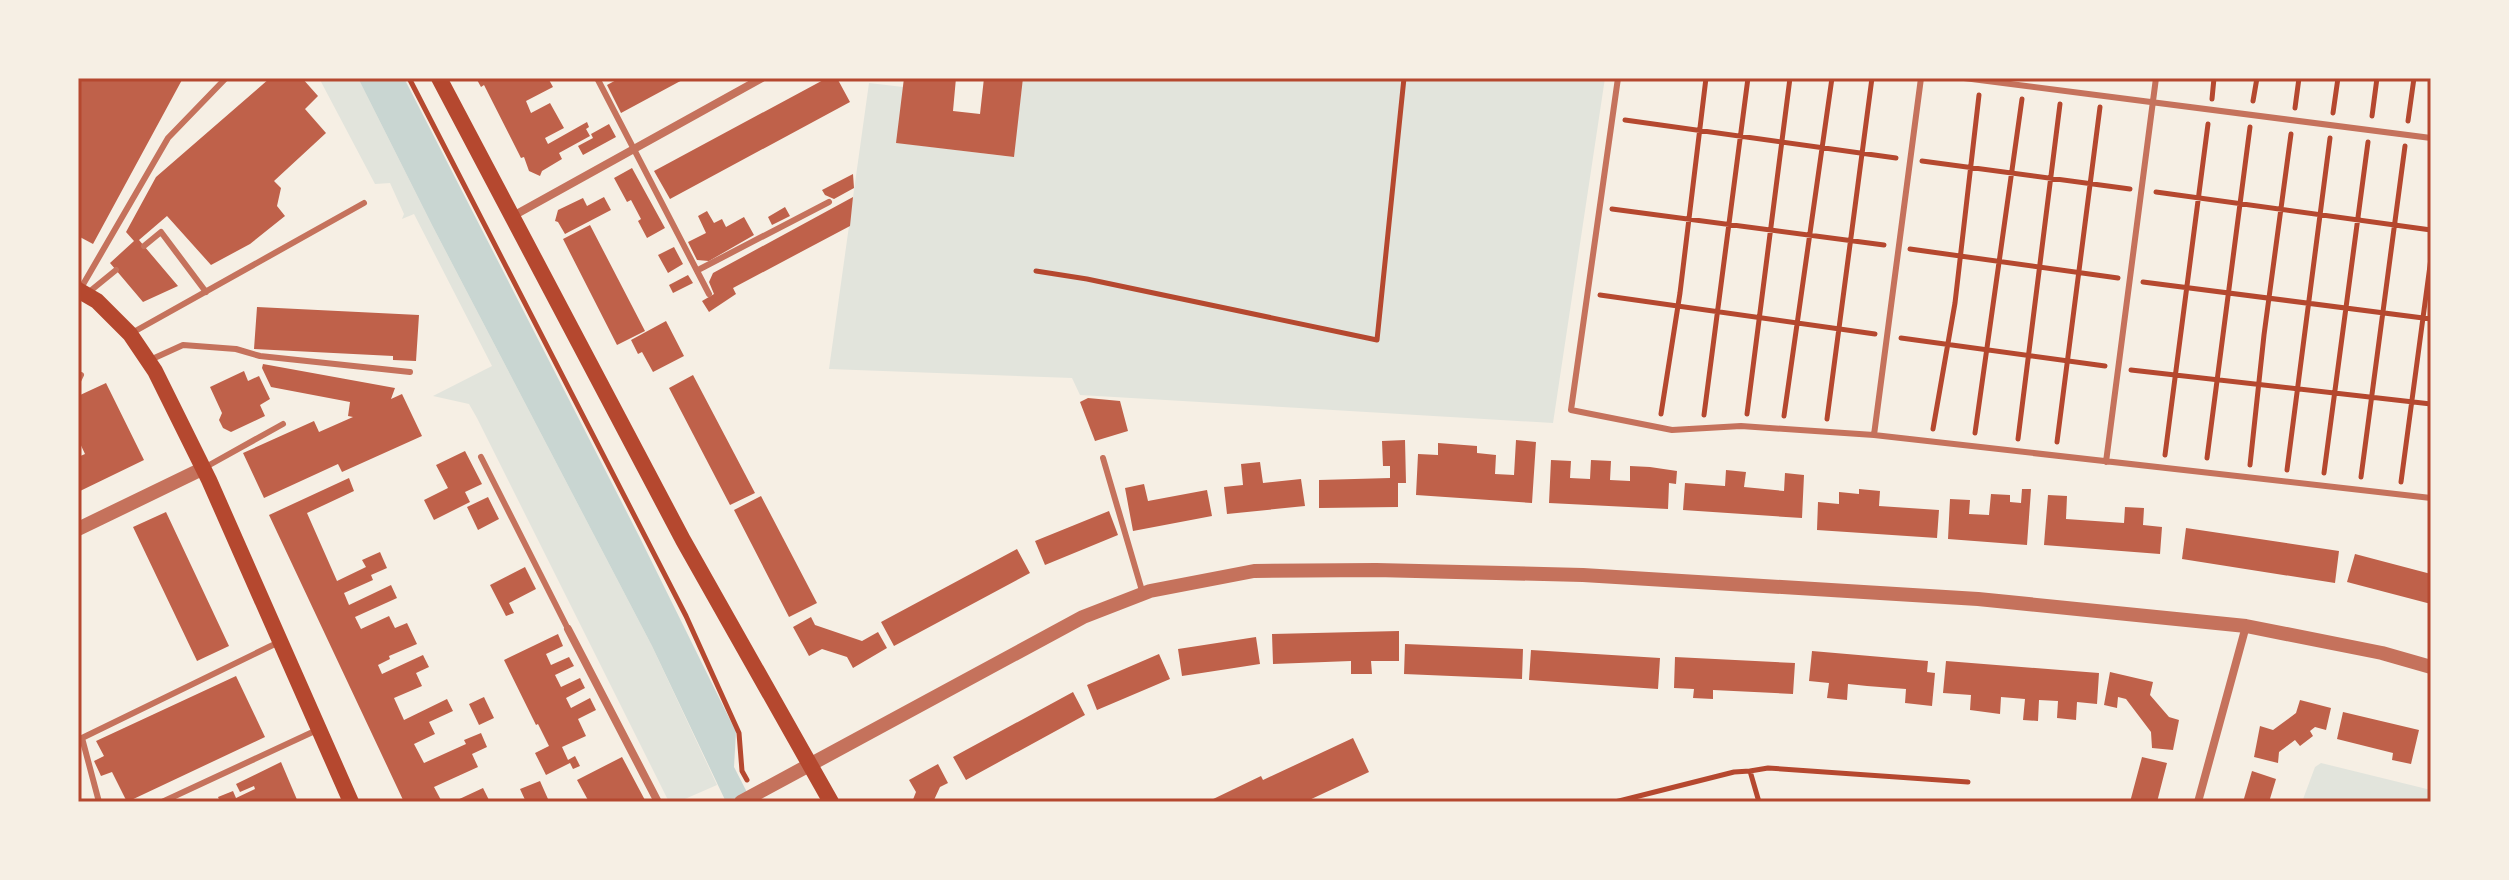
<svg xmlns="http://www.w3.org/2000/svg" width="2509" height="880" font-family="Merriweather,serif">
<style>
.green{fill:#e2e4dc}
.water{fill:#c9d6d2}
.building{fill:#bf614a}
.lines{fill:none;stroke-linecap:round;stroke-linejoin:round}
.path{stroke:#b5482f;stroke-width:5}
.service{stroke:#c5725c;stroke-width:6}
.minor{stroke:#c5725c;stroke-width:8}
.tertiary{stroke:#c5725c;stroke-width:14}
.secondary{stroke:#b5482f;stroke-width:16}
.neatline{fill:none;stroke:#b5482f;stroke-width:3}
</style>
<rect width="100%" height="100%" fill="#f6efe4"/>
<path class="green" d="M319,78H358L433,227L652,646L717,785L678,802H669L477,418L469,404L433,396L492,366L414,214L402,219L404,214L390,183L375,184Z
M1023,78H1605L1553,423L1080,395L1072,378L829,369L869,83L903,87L899,143L1013,157Z
M2321,763L2431,790V802H2302L2315,767Z"/>
<path class="water" d="M358,78H404L639,536L736,732L734,767L752,802H726L652,646L433,227Z"/>
<path class="building" d="M78,78H183L93,244L78,236Z
M270,78H302L318,96L305,109L326,133L274,181L281,188L277,206L285,216L250,244L211,265L167,216L139,240L178,286L143,302L110,263L134,241L126,232L156,177Z
M476,78L537,80L548,78L553,87L526,101L531,113L550,103L564,128L545,138L548,144L587,122L589,127L586,129L590,136L559,153L562,159L542,171L540,176L529,171L524,157L521,158L484,85L481,87Z
M620,78H686L621,113L607,85Z
M827,78H837L850,102L670,199L654,171Z
M904,78H956L953,111L980,114L984,78H1023L1014,157L896,143Z
M609,124L616,137L583,155L578,146L593,138L591,134Z
M632,168L665,228L647,238L638,221L641,219L631,200L627,202L614,178Z
M853,174L854,188L834,199L825,195L822,190Z
M604,197L611,210L565,234L558,222L555,221L558,210L583,198L587,206Z
M853,197L850,226L733,288L736,294L709,312L702,301L714,294L709,282L713,273Z
M785,207L790,216L772,225L768,217Z
M707,211L714,223L722,219L726,227L744,217L754,235L709,261L697,260L688,242L706,233L698,216Z
M590,225L645,331L617,345L563,239Z
M674,247L683,264L668,273L658,255Z
M688,275L693,283L673,293L669,285Z
M257,307L419,315L416,361L393,360V356L254,349Z
M666,321L684,356L653,372L642,352L638,354L631,340Z
M263,364L395,388L391,399L402,394L422,436L342,472L338,464L264,498L243,453L314,421L319,432L353,417L348,416L350,402L271,387L262,368Z
M244,371L248,381L259,376L270,399L260,405L265,416L231,432L223,428L219,420L222,413L210,387Z
M693,375L755,493L730,505L669,388Z
M106,383L144,460L78,492V457L85,454L78,439V396Z
M1088,398L1120,401L1128,431L1095,441L1080,402Z
M1405,440L1406,483H1398V507L1319,508V480L1390,478V466H1383L1382,441Z
M1516,440L1536,442L1532,503L1416,495L1418,454L1438,455V443L1477,446V453L1496,455L1495,474L1514,475Z
M465,451L482,484L465,492L470,502L434,520L424,500L448,488L436,465Z
M1551,460L1571,461L1570,478L1590,479L1591,460L1611,461L1610,480L1630,481V466L1650,467L1677,471L1676,484L1669,483L1668,509L1549,503Z
M1260,462L1263,483L1301,479L1305,506L1227,514L1224,487L1243,485L1241,464Z
M1726,470L1746,472L1744,487L1784,491L1785,473L1804,475L1802,518L1683,510L1685,483L1725,486Z
M349,478L354,491L307,513L337,581L366,567L362,560L380,552L387,568L371,575L373,580L344,593L349,605L391,585L397,598L355,617L361,629L389,616L395,628L407,623L417,644L389,656L390,659L378,665L382,674L423,655L429,667L416,673L422,686L394,698L404,720L447,699L453,711L429,722L435,734L414,744L424,763L466,744L464,740L481,733L487,747L472,754L478,767L434,787L442,802H404L269,515Z
M1144,484L1148,501L1207,490L1212,516L1133,531L1125,488Z
M1859,489L1880,491L1879,506L1939,510L1937,538L1817,530L1818,502L1839,504V492L1859,494Z
M2022,489H2031L2027,545L1948,539L1950,499L1970,500L1969,514L1989,515L1991,494L2010,495V502L2021,503Z
M2048,495L2067,496L2066,519L2124,523L2125,507L2144,508L2143,525L2162,527L2160,554L2044,545Z
M761,496L817,603L789,617L734,510Z
M488,497L499,519L478,530L467,507Z
M1109,511L1118,535L1045,565L1035,541Z
M166,512L229,646L197,661L133,527Z
M2186,528L2339,551L2335,583L2182,559Z
M1017,549L1030,573L894,646L881,622Z
M2355,554L2431,574V604L2347,582Z
M525,567L536,589L509,603L514,613L506,616L490,585Z
M811,617L815,625L862,641L878,632L887,648L853,668L847,657L822,649L809,656L793,627Z
M1399,631V661H1371L1372,674H1351V661L1273,664L1272,634Z
M558,634L563,646L546,654L551,665L569,657L574,666L555,675L561,687L580,678L585,688L566,698L571,708L590,698L596,710L578,719L586,736L562,747L568,760L575,756L580,766L573,769L570,763L546,775L535,753L549,746L538,724L536,725L504,660Z
M1256,637L1260,664L1182,676L1178,649Z
M1405,644L1523,649L1522,679L1404,674Z
M1531,650L1660,658L1658,689L1529,680Z
M1812,651L1928,661L1927,672L1935,673L1932,706L1905,703L1906,689L1867,686L1848,684L1847,700L1827,698L1829,683L1809,681Z
M1159,654L1170,679L1097,710L1087,685Z
M1675,657L1795,663L1793,694L1713,690V699L1693,698L1694,689L1674,688Z
M1946,661L2099,673L2097,704L2077,702L2076,720L2057,718L2058,701L2039,700L2038,721L2023,720L2025,699L2001,697L2000,714L1970,710L1971,695L1943,693Z
M2110,672L2153,682L2150,695L2169,717L2179,720L2173,750L2152,748L2151,732L2126,699L2118,697L2117,708L2104,705Z
M236,676L265,737L127,802L112,772L101,776L94,761L104,756L96,741Z
M1073,692L1085,715L966,780L953,757Z
M484,697L494,718L479,725L469,704Z
M2300,700L2331,708L2326,730L2315,727L2310,731L2313,736L2300,746L2295,740L2279,752L2278,763L2254,757L2260,726L2273,730L2296,713Z
M2343,712L2419,730L2411,764L2392,760L2393,753L2337,739Z
M1353,738L1369,772L1305,802H1207L1261,776L1263,780Z
M622,757L646,802H589L577,780Z
M2142,757L2167,763L2157,802H2130Z
M281,762L298,802H220L218,797L233,791L236,798L255,789L254,786L240,792L236,784Z
M938,764L948,783L940,787L934,800L939,802H912L916,792L909,780Z
M2252,771L2276,779L2269,802H2243Z
M540,781L548,799L541,802H526L520,789Z
M483,788L490,802H453Z"/>
<g class="lines">
<path class="path" d="M409,78L686,616L739,733L742,771L747,780
M2212,99L2214,78
M2253,101L2257,78
M2295,108L2299,78
M2333,113L2338,78
M2372,116L2377,78
M1625,120L1896,158
M2408,121L2414,78
M1922,161L2130,189
M2156,192L2431,230
M1612,209L1884,245
M1910,249L2118,278
M1036,271L1087,279L1377,340L1404,78
M2143,282L2431,319
M1600,295L1875,334
M1901,338L2105,366
M2131,370L2431,404
M1661,414L1680,293L1706,78
M1747,414L1790,78
M1704,415L1748,78
M1784,416L1832,78
M1827,419L1872,78
M1933,429L1955,303L1979,95
M1975,433L2022,99
M2018,439L2060,104
M2057,442L2100,107
M2165,455L2208,124
M2207,458L2250,127
M2250,465L2264,335L2291,134
M2287,470L2330,138
M2324,473L2368,142
M2361,477L2405,146
M2401,482L2431,258
M1750,771L1768,768L1968,782
M1615,802L1734,772L1750,771L1759,802"/>
<path class="service" d="M597,78L709,294
M1618,78L1571,410L1672,430L1741,426L1874,435L2431,498
M1964,78L2431,138
M144,246L161,232L206,292
M698,270L829,202
M81,288L168,138L226,78
M89,292L116,270
M130,334L364,203
M150,360L183,345L236,349L260,356L410,372
M78,381L81,375
M1874,435L1921,78
M481,457L568,629
M1103,458L1143,594
M2106,462L2156,78
M204,468L283,424
M99,802L82,738L277,643
M162,802L317,730"/>
<path class="minor" d="M513,216L762,78
M568,629L658,802
M2198,802L2246,626"/>
<path class="tertiary" d="M78,529L204,468
M741,802L1083,617L1150,591L1254,571L1376,570L1583,575L1978,599L2246,626L2382,653L2431,667"/>
<path class="secondary" d="M439,78L683,540L831,802
M78,290L97,301L130,334L155,371L209,480L351,802"/>
</g>
<rect width="2509" height="880" fill="none" stroke="#f6efe4" stroke-width="160"/>
<rect x="80" y="80" width="2349" height="720" class="neatline"/>
</svg>
